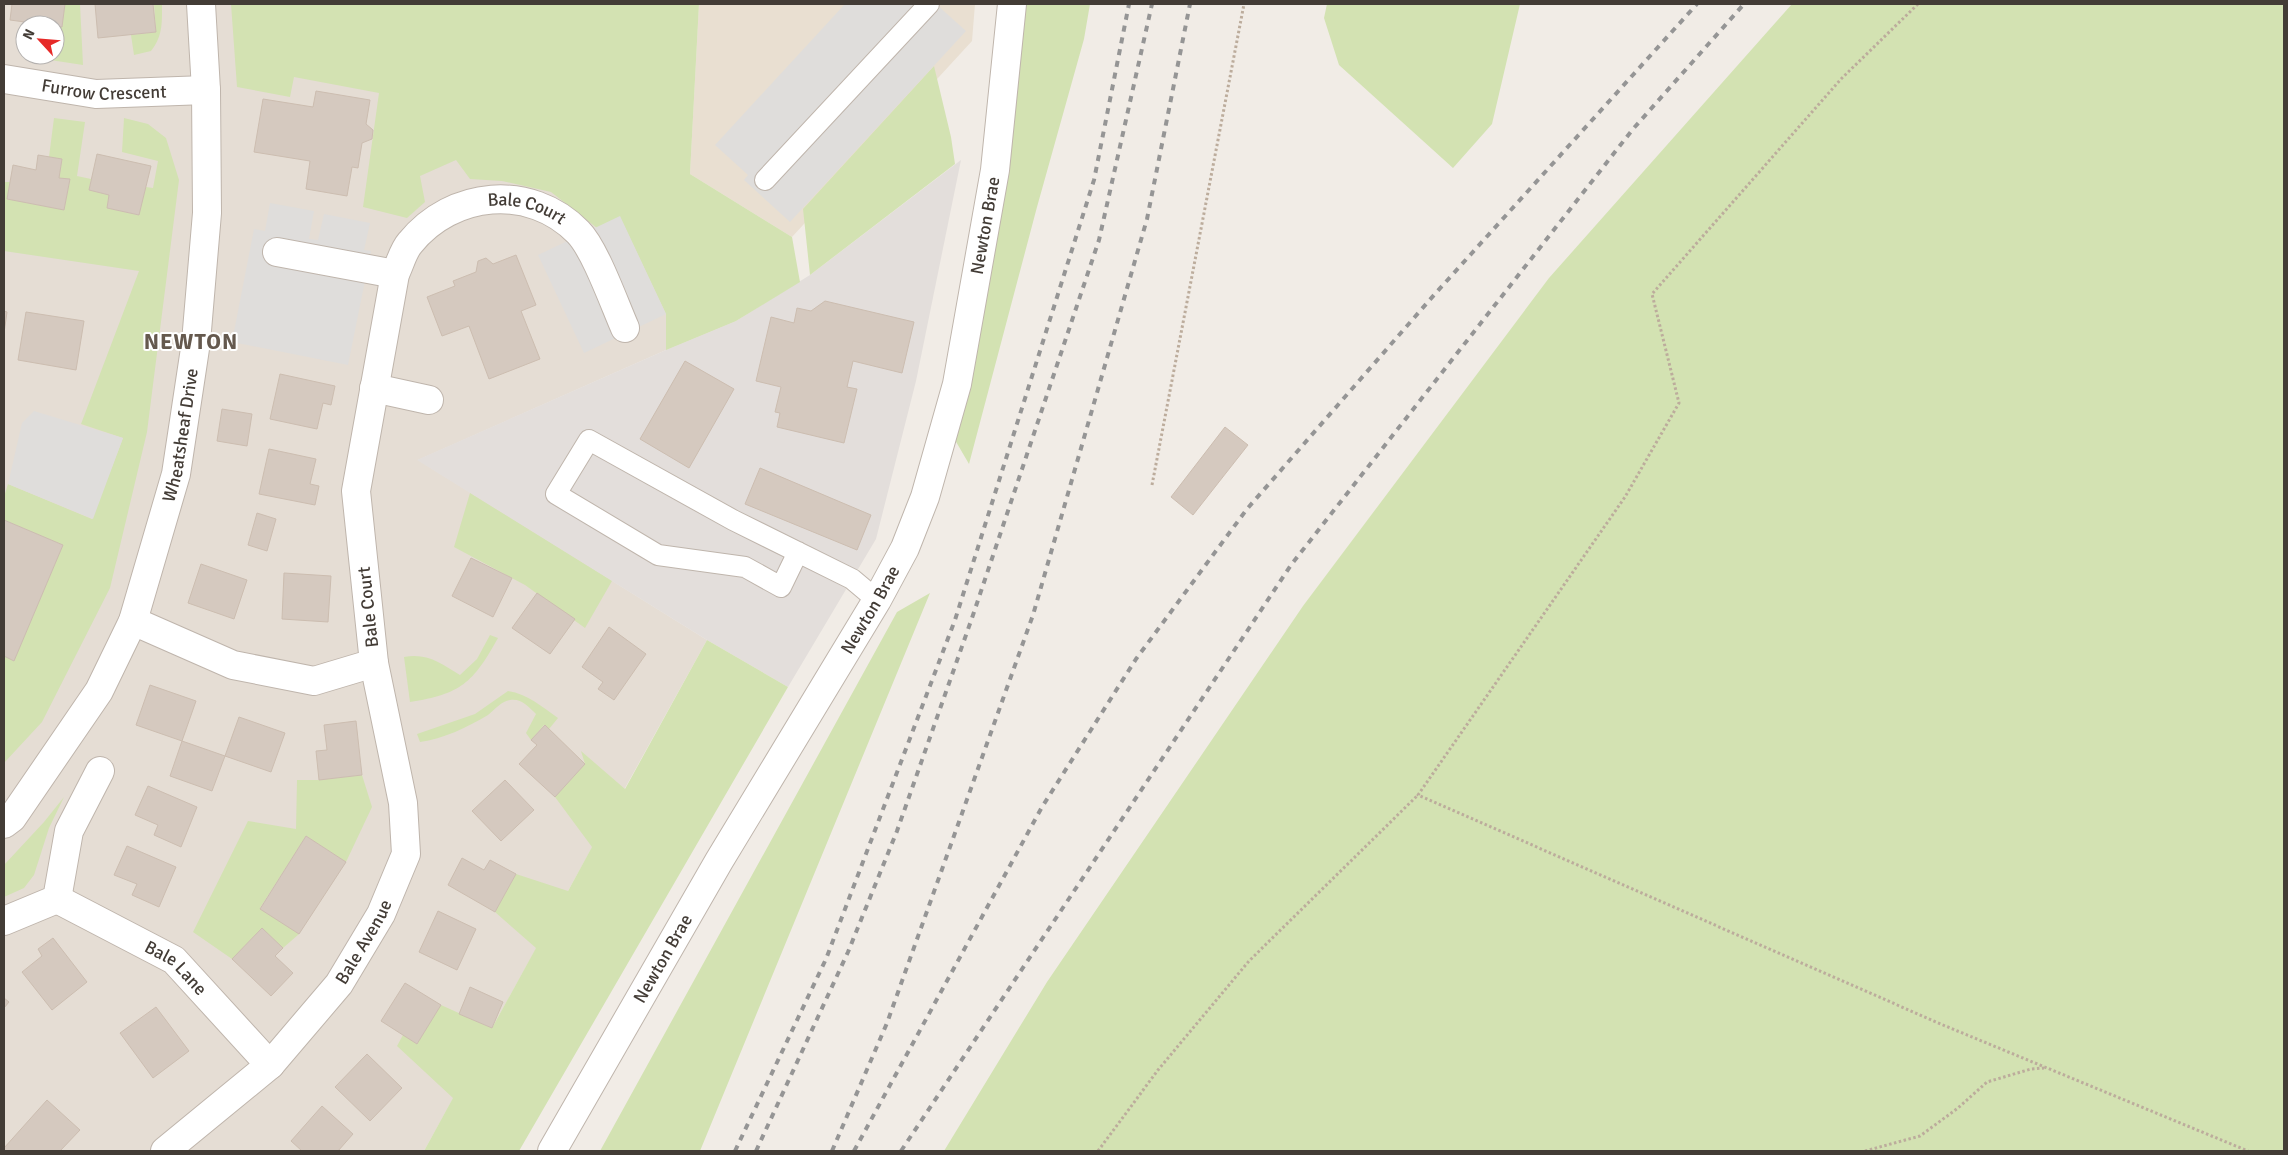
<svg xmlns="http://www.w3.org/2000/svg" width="2288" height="1155" font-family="Signika,sans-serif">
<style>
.residential{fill:#e5ddd4;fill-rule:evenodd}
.industrial{fill:#e3dedb}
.education{fill:#e9dfd1}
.green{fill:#d3e2b2}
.parking{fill:#dfdddb}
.building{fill:#d5c9bf;stroke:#ccbdb0}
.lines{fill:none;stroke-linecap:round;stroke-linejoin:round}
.service-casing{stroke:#bfb5ac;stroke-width:22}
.minor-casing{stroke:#bfb5ac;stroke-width:30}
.tertiary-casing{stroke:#bfb5ac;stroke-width:30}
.path{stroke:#bcac9c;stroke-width:3;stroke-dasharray:2.5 2.5;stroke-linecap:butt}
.service{stroke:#fff;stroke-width:20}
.minor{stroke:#fff;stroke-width:28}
.tertiary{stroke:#fff;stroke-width:28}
.rail{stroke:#959595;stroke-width:4;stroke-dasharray:6 6;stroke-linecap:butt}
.labels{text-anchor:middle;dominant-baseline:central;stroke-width:4;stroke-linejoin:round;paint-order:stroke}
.street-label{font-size:18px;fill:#433c36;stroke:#fff}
.district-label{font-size:22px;font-weight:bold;letter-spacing:1px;fill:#65594e;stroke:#fff}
</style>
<rect width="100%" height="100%" fill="#f1ece6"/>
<path class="residential" d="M4,4H412L736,321L666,350L418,460L707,640L424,1151H4ZM25,25H55V55H25Z"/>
<path class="industrial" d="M961,160L916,381L876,539L788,687L707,640L417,460L666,350L736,321L810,275Z"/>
<path class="education" d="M699,4H975L972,41L792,237L690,174Z"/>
<path class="green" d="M65,4H80L83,65L24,56L25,44V55H55V26L62,27Z
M154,4H162C162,22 163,36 151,51L134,55L131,35L156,32Z
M231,4H699L690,174L792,237L800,282L736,321L666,350V314L620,217L597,228L551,192L502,181L470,179L456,160L420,176L425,202L407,218L363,207L379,93L294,77L290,97L237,87Z
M1021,4H1090L1084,39L1037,207L969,464L955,440L989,265L1016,104Z
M1327,4H1520L1492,124L1453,168L1339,65L1324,18Z
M1792,4H2284V1151H944L1047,982L1303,606L1549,278Z
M934,66L951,137L955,164L810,275L803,209Z
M54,118L85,122L77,176L91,179L89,190L109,195L107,208L138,215L146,187L153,188L158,161L122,152L124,118L148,124L166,138L179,180L147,432L110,588L42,722L4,763V656L14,661L63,545L4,520V497L8,484L92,519L123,438L81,424L139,271L4,251V182H10L7,199L64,210L70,180L59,178L62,159L49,157Z
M470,493L612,581L585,628L525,585L454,547Z
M930,593L700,1151H600L897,612Z
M490,635L498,638C473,683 461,694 410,702L404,657C428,653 440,663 460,675L477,659Z
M707,640L788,687L519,1151H424L453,1098L397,1046L403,1035L417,1044L441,1005L492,1028L536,948L495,912L516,874L568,891L592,847L555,797L585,764L581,751L625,789Z
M508,691C528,694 542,707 558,718L549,729L544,725L531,740L526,733L536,714C529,707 521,698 510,700C502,701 494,710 488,715C468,727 443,739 420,742L417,734L475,714Z
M362,775L372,807L346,862L306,836L260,908L299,934L283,948L262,928L232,959L193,932L248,821L296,829L297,780H319Z
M64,797L49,828L34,875L24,888L4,897V865L44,822Z"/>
<path class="parking" d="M845,4H936L966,31L790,222L744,180L748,175L715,145Z
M270,203L314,211L309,239L318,240L324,214L370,223L364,250L371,251L348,365L232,342L254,229L265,231Z
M620,216L666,314L584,353L538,255Z
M34,411L123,438L93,519L8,484L22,423Z"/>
<path class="building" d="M12,4H65L62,27L10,20Z
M95,4H153L156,32L98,38Z
M316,91L370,100L366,124L373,130L372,139L362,143L358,168L352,167L347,196L306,189L310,161L254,152L263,99L313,107Z
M97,154L151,166L139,215L107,208L109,195L89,190Z
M38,155L62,159L59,178L70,179L64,210L7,199L13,165L36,170Z
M516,255L536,305L521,311L540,359L489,379L469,326L442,336L427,297L455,286L453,281L476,272L478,261L486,258L493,264Z
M825,301L914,322L902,373L853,361L847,387L857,389L844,443L777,427L780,413L775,412L781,387L756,381L771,317L794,323L797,308L811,311Z
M4,311L7,312L4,333Z
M26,312L84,321L76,370L18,360Z
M685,361L734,389L689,468L640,439Z
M280,374L335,386L331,405L323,403L317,429L270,419Z
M222,409L252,414L247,446L217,441Z
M1225,427L1248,445L1193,515L1171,497Z
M269,449L316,459L310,484L319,486L315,505L259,494Z
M760,468L871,515L857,550L745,504Z
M257,513L276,519L267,551L248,545Z
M4,520L63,545L14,661L4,656Z
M471,558L512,578L493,617L452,596Z
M201,564L247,580L234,619L188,603Z
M284,573L331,576L328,622L282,619Z
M537,593L575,619L550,654L512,628Z
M609,627L646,654L614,700L598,689L603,682L582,667Z
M150,685L196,701L182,741L136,725Z
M239,717L285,733L271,772L225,756Z
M356,721L362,775L319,780L316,751L327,750L324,725Z
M545,725L585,764L555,797L519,764L537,745L531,740Z
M182,741L225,756L212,791L170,776Z
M505,780L534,810L501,841L472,811Z
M148,786L197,807L181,847L154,835L158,825L135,815Z
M306,836L346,862L299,934L260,909Z
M127,846L176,867L159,907L132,895L137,884L114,875Z
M462,858L484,870L490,860L516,874L495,912L448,885Z
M438,911L476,929L457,970L419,952Z
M262,928L283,948L275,956L293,973L271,996L232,959Z
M53,938L87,982L52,1010L22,972L42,956L38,949Z
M405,983L441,1005L417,1044L381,1021Z
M470,987L503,1002L492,1028L459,1014Z
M4,998L9,1002L4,1008Z
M156,1007L189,1051L153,1078L120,1033Z
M367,1054L402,1088L370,1121L335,1087Z
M47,1100L80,1130L60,1151H4V1148Z
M322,1106L353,1134L338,1151H302L291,1141Z"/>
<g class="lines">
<defs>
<path id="service" d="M765,180L929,4
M798,552L781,587L745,567L658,555L556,494L589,440L733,520L852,579L877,600"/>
<g id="minor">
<path id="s1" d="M4,79L96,94L206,90"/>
<path d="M277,252L395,274"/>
<path d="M374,388L429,400"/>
<path id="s2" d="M133,621L233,665L314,681L374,663L356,491L395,274C400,264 403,251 410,243C452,191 530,183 578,232C595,249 614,303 625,328"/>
<path id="s3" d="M57,899L174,960L270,1065"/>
<path d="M4,921L57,899L69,831L100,771"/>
<path id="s4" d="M165,1151L270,1065L339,984L381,914L406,854L403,803L374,663"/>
</g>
<g id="tertiary">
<path id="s5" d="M4,824L12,818L99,691L133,621L176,474L196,342L207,213L206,90L201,4"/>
<path id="s6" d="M552,1151L719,861L877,600L905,548L925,497L957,384L995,170L1012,4"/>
</g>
</defs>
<use href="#service" class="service-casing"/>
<use href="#minor" class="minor-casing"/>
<use href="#tertiary" class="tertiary-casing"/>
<path class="path" d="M1918,4L1841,79L1652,294L1679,403L1625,497L1418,795L1943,1025L2248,1151
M1152,485L1244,4
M1098,1151L1158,1070L1249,961L1418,795
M1865,1151L1920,1136L1958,1108L1987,1082L2031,1069L2044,1068"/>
<use href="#service" class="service"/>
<use href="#minor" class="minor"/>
<use href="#tertiary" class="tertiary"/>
<path class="rail" d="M735,1151L826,959L955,620L1094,180L1129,4
M756,1151L848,952L897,831L972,618L1099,240L1152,4
M832,1151L887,1023L1033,615L1147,219L1190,4
M854,1151L1042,807L1136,659L1247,509L1434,295L1697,4
M901,1151L1291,565L1633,129L1744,4"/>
</g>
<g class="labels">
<g class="street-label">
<text stroke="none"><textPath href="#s1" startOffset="101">Furrow Crescent</textPath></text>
<text stroke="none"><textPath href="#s2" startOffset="814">Bale Court</textPath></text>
<text stroke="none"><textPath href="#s6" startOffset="1032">Newton Brae</textPath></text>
<text stroke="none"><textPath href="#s5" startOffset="434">Wheatsheaf Drive</textPath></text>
<text transform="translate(368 607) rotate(-96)">Bale Court</text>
<text stroke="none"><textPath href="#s6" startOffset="628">Newton Brae</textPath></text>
<text stroke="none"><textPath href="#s4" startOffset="291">Bale Avenue</textPath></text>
<text stroke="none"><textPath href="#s6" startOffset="222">Newton Brae</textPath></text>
<text stroke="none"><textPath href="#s3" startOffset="138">Bale Lane</textPath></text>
</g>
<g class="district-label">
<text x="191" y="341">NEWTON</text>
</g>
</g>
<rect width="2288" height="1155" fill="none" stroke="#433c36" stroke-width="10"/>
<g transform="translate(40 40) rotate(296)"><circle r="24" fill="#ffffff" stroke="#b4b1af"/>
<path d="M0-4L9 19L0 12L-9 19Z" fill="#e62a28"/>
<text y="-8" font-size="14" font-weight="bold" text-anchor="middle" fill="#433c36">N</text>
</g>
</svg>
